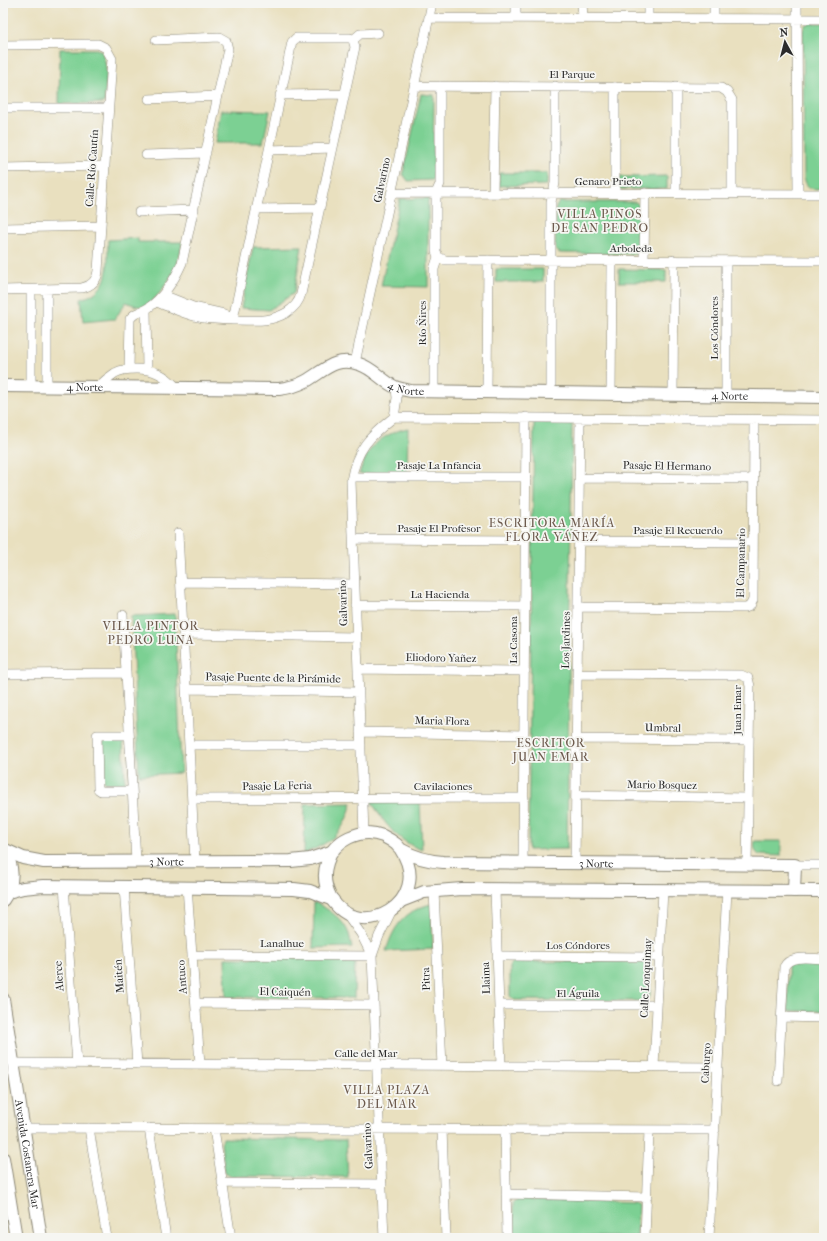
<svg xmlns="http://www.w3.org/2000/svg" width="827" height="1241" font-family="'IM FELL French Canon',serif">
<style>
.green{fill:#7cd093;stroke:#547e5f}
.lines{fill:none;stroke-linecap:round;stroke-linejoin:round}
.street-casing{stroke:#8a8675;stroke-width:10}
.secondary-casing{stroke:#8a8675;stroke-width:14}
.street{stroke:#fff;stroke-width:9}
.secondary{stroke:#fff;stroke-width:12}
.labels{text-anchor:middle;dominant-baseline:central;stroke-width:3.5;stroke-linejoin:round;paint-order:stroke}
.street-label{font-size:11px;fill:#2b2b2b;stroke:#f6f6f2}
.neighbourhood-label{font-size:12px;letter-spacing:1px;fill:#6d5b4e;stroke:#f6f6f2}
</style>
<rect width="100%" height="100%" fill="#f6f6f2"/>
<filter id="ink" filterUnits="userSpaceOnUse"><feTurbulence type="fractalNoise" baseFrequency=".025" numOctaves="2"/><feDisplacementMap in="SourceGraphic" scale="8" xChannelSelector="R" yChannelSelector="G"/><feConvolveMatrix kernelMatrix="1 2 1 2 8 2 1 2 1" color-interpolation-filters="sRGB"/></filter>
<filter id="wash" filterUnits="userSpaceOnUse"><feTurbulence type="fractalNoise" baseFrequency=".012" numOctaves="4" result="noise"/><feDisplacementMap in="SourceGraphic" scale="16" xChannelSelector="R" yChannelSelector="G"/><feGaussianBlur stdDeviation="0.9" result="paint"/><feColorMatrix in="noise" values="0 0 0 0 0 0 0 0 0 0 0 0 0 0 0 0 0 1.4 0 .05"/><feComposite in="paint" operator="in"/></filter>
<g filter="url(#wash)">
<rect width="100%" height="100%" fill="#e9e0bf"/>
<path class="green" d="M810,23H824V189C811,189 806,190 804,175L803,30L806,24Z
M60,49H97L101,51C110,67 105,86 104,103L59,104Z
M421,94L434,95L433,180L408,181L403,174Z
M221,110L270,111L263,143H215Z
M499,173H547V185L499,186Z
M667,176V189H619V177Z
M428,198V287L381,286L400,199Z
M559,202H636L639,205L640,248L638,254L560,253L555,250L556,207Z
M138,238V242H182C181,250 179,259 176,267C172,276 155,303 145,306C138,308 132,304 126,302L115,319L83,322L81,299C87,297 93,295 98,290C111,278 107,255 108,240Z
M302,246L294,293L269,310L241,308L253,247Z
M496,269H543V282H496Z
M619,269L666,270V282H619Z
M534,422L572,423L567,849L528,850Z
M408,428L407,473L359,474C362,467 365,457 370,450C379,438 394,431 408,428Z
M175,614L181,773L139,775L131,616Z
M104,739H123L125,785H109L104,782L103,743Z
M371,801H420L422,850C397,841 384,823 371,801Z
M352,803C342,836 333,840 304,854L305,804Z
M755,841H781V856L759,855C754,851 754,847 755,841Z
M314,902C327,908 344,919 349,934C350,938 351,943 352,947L313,948Z
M431,904L433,949L386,951C394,925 405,911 431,904Z
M225,958H355L354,998L226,997Z
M648,961L651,967L650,997L644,1001L514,1000L510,996V965L514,962Z
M788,964L823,965L822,1011H788Z
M223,1138L346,1140L348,1177L230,1176L225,1173L221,1143Z
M519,1199L634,1203L638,1205L637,1237H519L514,1232L513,1203Z"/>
</g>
<g filter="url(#ink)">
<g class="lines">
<defs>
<path id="street" d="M582,3L583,18
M797,3L798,194
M429,18L824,19
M516,18V3
M648,19V3
M714,19V3
M353,40L360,34L378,33
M3,45L98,44L106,48L112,59L98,271C97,281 91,286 82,288L3,290
M414,86L721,88L727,92L732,100V193
M615,87V193
M676,87V193
M280,95L345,94
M149,99L218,96
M3,108H108
M269,150L333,148
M146,155L206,153
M3,168L104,166
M391,193L824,194
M493,193L495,86
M256,209L320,208
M139,212L194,210
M3,228L100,226
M438,257L445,260L824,261
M438,257L436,251V193L440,184V86
M644,260L645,193
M47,290V387
M163,295L193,307L224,314L233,319
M157,302C170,307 183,314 198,317C210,320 222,319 235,320C255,320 267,323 286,313C294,308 299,303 301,294L355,47L353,40
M146,310L147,369
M233,319L292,42L296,38H350L353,40
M355,363L432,3
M129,369L130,319C135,311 141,313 148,308C164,297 174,281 182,263L228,49L226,41L219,37L156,40
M31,387V290
M98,387C103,382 109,377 115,373C122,369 129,369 136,369C154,369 165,375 177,388
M434,391V269L438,257
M487,392L488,260
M551,393V202L555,183V86
M611,394L612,260
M673,394L674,260
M726,395V261
M394,417L824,420
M352,477H526
M579,478L754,479
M178,533L195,862
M353,539L525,540
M579,541L753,542
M181,582L354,584
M355,605L525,606
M578,607L745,608L750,606L753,600L754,420
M123,615L136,862
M183,634L356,637
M358,669L525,671
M3,674L126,673
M577,674L741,675L748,678L750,686L747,865
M186,689L359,692
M360,732L524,735
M129,735H97L98,789L101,791H132
M577,739L749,740
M189,745H361
M576,795L748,798
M192,799L524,798
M364,833L351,481C356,449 370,436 394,417L397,398L396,388
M523,863L526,417
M575,863L580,418
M795,865H824
M64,886L77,1064
M124,887L137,1064
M187,887L200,1064
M495,890L501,1066
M434,891L442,1066
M346,913L361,934L372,956L384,1238
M192,955L372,956
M372,956L379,936L392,910
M497,956L659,957
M196,1003L374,1005
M499,1005H657
M781,1017L824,1018
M13,1063L718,1067
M654,1067L663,890
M778,1081L784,967C790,954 812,959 824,959
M23,1128L715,1130
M89,1128L107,1238
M149,1128L166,1238
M214,1129L231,1238
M442,1129L446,1238
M505,1129L507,1238
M222,1183L382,1184
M506,1194L647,1197
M645,1238L649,1130
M709,1238L727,890"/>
<g id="secondary">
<path id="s1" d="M3,386L279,389C288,388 297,386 306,381C324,371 335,356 359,364C373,368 382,381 395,387C400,389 406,390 411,391L824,397"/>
<path id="s2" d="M3,849L23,858L44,862L291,861L310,859L331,852"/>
<path d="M3,849C14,865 15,884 3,900"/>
<path id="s3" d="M401,850C435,902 359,945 331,898C325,887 323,875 327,863C333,840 361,827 383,836C387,838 392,841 396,844C398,846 400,849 402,850C414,857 429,861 443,862L795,865L794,891"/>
<path d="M8,892L23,888L43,886L294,889L310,891L333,900"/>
<path d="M401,901L424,892L462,889L824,891"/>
<path id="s4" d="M3,999L41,1238"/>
<path d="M3,1158L16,1238"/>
</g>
</defs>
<use href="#street" class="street-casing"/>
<use href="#secondary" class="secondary-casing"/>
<use href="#street" class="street"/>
<use href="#secondary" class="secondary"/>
</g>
</g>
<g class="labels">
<g class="street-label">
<text x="572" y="74">El Parque</text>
<text transform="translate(92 168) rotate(-86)">Calle Río Cautín</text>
<text transform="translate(382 180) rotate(-78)">Galvarino</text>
<text x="608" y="181">Genaro Prieto</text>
<text x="631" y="248">Arboleda</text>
<text transform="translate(422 323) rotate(-90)">Río Ñires</text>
<text transform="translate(714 328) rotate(-90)">Los Cóndores</text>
<text stroke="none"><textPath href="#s1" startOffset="417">4 Norte</textPath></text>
<text stroke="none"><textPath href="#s1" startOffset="82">4 Norte</textPath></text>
<text stroke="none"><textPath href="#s1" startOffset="741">4 Norte</textPath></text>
<text x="439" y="465">Pasaje La Infancia</text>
<text transform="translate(667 466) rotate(1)">Pasaje El Hermano</text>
<text x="439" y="528">Pasaje El Profesor</text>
<text x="678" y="530">Pasaje El Recuerdo</text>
<text transform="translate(741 563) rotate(-89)">El Campanario</text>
<text x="440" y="594">La Hacienda</text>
<text transform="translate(343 603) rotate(-92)">Galvarino</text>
<text transform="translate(513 640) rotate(-90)">La Casona</text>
<text transform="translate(566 640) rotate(-89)">Los Jardines</text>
<text transform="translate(441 658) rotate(1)">Eliodoro Yañez</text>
<text transform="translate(273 678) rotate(1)">Pasaje Puente de la Pirámide</text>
<text transform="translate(737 710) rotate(-90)">Juan Emar</text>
<text transform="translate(442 721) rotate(1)">Maria Flora</text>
<text transform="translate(663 728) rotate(1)">Umbral</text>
<text transform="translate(662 785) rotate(1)">Mario Bosquez</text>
<text transform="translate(277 786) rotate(-1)">Pasaje La Feria</text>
<text x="443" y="786">Cavilaciones</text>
<text stroke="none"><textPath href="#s2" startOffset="166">3 Norte</textPath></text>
<text stroke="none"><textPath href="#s3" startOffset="463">3 Norte</textPath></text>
<text x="282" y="943">Lanalhue</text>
<text x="578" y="945">Los Cóndores</text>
<text transform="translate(59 976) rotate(-94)">Alerce</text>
<text transform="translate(119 976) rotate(-94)">Maitén</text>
<text transform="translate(182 977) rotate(-94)">Antuco</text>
<text transform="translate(486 978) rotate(-92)">Llaima</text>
<text transform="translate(646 978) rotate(-87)">Calle Lonquimay</text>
<text transform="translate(426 979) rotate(-92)">Pitra</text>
<text transform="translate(285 992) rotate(1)">El Caiquén</text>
<text x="578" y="993">El Águila</text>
<text x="366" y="1053">Calle del Mar</text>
<text transform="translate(706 1063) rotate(-87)">Caburgo</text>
<text transform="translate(368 1146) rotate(-93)">Galvarino</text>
<text stroke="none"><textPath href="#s4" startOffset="157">Avenida Costanera Mar</textPath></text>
</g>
<g class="neighbourhood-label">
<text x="600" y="214">VILLA PINOS<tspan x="600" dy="14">DE SAN PEDRO</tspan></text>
<text x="552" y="523">ESCRITORA MARÍA<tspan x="552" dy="14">FLORA YÁÑEZ</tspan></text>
<text x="151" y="626">VILLA PINTOR<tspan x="151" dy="14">PEDRO LUNA</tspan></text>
<text x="551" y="743">ESCRITOR<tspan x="551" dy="14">JUAN EMAR</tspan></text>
<text x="387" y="1090">VILLA PLAZA<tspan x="387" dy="14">DEL MAR</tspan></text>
</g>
</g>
<rect width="827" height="1241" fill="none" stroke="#f6f6f2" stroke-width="16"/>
<g transform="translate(785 42) rotate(353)" stroke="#f6f6f2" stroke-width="3" paint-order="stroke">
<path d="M0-3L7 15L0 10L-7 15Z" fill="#2b2b2b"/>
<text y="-6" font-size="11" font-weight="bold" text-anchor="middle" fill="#2b2b2b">N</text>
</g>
</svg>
